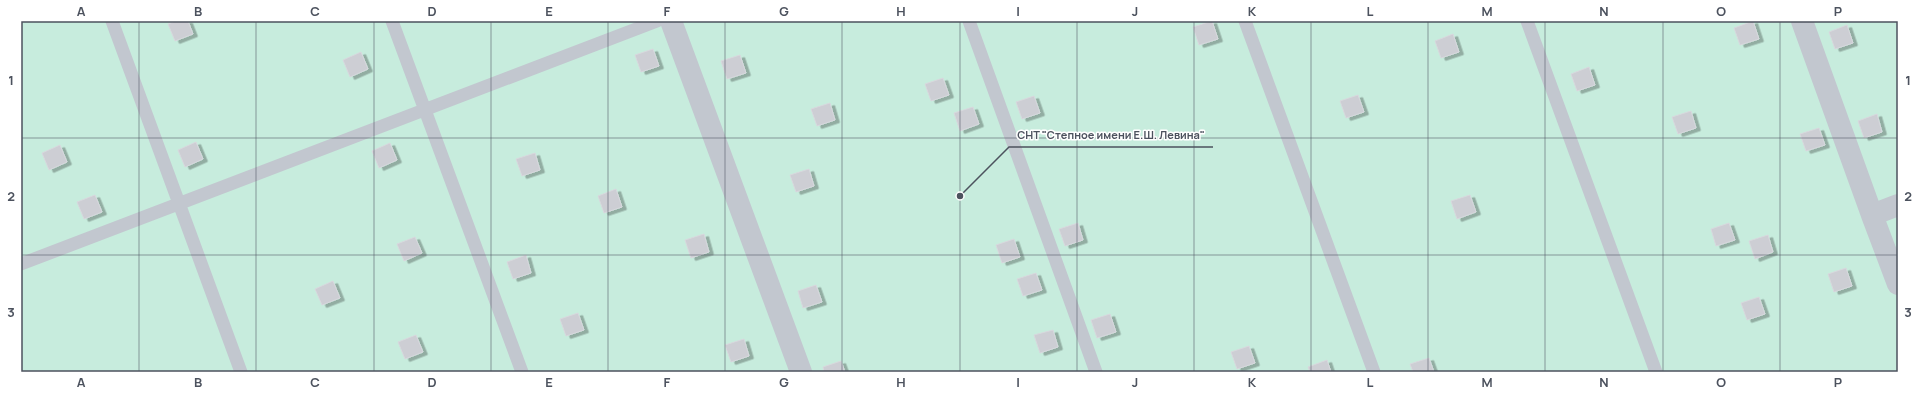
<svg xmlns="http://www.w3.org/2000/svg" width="1919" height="393" font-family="Manrope,sans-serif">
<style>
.green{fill:#c7ecdd}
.building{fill:#cdced4;stroke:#d7d8dd;filter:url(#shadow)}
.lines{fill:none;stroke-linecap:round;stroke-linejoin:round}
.service{stroke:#c2c7cf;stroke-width:13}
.minor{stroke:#c2c7cf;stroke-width:22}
.grid{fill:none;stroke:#4c525e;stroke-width:1;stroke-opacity:0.55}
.leader{fill:none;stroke:#4c525e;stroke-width:1.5}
.callout-dot{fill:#4c525e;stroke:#fff;stroke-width:1.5}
.callout-label{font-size:11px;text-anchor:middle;font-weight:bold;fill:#4c525e;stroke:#fff;stroke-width:3;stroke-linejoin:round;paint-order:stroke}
.neatline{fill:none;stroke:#4c525e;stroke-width:1.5}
.grid-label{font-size:13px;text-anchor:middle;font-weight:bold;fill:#4c525e}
</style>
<defs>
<filter id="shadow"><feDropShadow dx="4.5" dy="2.5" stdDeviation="0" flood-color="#0004"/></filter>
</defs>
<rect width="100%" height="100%" fill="#f4f3f3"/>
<path class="green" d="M21,21H1898V372H21Z"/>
<path class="building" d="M176,21H188L193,34L175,41L168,24Z
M1212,21L1218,39L1199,45L1193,27Z
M1753,21L1759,39L1740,45L1734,28Z
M1847,25L1853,43L1835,49L1829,32Z
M1453,34L1459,52L1441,58L1435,41Z
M653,49L659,66L641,72L635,55Z
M361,52L368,69L350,77L343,60Z
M740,55L746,73L727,79L721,61Z
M1589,67L1595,85L1577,91L1571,74Z
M943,78L949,95L931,101L925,84Z
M1358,95L1364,112L1346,118L1340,101Z
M1034,96L1040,113L1022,119L1016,102Z
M830,103L835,120L817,126L811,109Z
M973,107L979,124L960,131L954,113Z
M1691,111L1696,128L1678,134L1672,117Z
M1877,114L1882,132L1864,138L1858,121Z
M1819,128L1825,145L1806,151L1800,134Z
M196,142L203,159L185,167L178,150Z
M390,143L397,160L379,168L372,151Z
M60,145L67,162L49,170L42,153Z
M535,153L540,170L522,176L516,159Z
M809,169L814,186L796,192L790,175Z
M616,189L622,207L604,213L598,196Z
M95,195L102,212L84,219L77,202Z
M1470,195L1476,212L1457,219L1451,201Z
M1078,223L1083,240L1065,246L1059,229Z
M1729,223L1735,240L1716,246L1711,229Z
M704,234L709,252L691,258L685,240Z
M1768,235L1773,252L1755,259L1749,241Z
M415,237L422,253L404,261L397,244Z
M1014,239L1020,257L1002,263L996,245Z
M526,255L531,273L513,279L507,262Z
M1846,268L1852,286L1834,292L1828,274Z
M1036,273L1042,290L1023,296L1017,279Z
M333,281L340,298L322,305L315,289Z
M816,285L822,302L803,308L798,291Z
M1759,297L1765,314L1747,320L1741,303Z
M578,313L584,330L566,336L560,319Z
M1110,314L1116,332L1097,338L1091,320Z
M1053,330L1058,347L1040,353L1034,335Z
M416,335L423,352L405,359L398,342Z
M744,339L749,356L731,362L725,345Z
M1249,346L1255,363L1237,369L1231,352Z
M1429,358L1434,372H1413L1410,364Z
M1327,360L1331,372H1310L1308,367Z
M841,361L845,372H824L823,367Z"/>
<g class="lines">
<path class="service" d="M112,21L241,372
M392,21L522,372
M969,21L1096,372
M1245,21L1374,372
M1527,21L1656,372
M21,264L657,21"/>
<path class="minor" d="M671,21L801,372
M1802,21L1872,215L1898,205
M1872,215L1898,284"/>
</g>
<path class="grid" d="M139,21V372M256,21V372M374,21V372M491,21V372M608,21V372M725,21V372M842,21V372M960,21V372M1077,21V372M1194,21V372M1311,21V372M1428,21V372M1545,21V372M1663,21V372M1780,21V372M21,138H1898M21,255H1898"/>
<path class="leader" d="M960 196L1009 147H1213"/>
<circle class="callout-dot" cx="960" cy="196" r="4"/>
<g class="callout-label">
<text x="1111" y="139">СНТ "Степное имени Е.Ш. Левина"</text>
</g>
<rect width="1919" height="393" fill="none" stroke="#ffffff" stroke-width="44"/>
<rect x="22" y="22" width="1875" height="349" class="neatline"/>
<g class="grid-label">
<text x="81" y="16">A</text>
<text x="198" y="16">B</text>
<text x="315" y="16">C</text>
<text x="432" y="16">D</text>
<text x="549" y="16">E</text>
<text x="667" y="16">F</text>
<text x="784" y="16">G</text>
<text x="901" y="16">H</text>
<text x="1018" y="16">I</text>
<text x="1135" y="16">J</text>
<text x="1252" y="16">K</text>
<text x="1370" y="16">L</text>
<text x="1487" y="16">M</text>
<text x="1604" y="16">N</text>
<text x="1721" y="16">O</text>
<text x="1838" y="16">P</text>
<text x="11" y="85">1</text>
<text x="1908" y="85">1</text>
<text x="11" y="201">2</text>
<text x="1908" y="201">2</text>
<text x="11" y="317">3</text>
<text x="1908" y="317">3</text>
<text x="81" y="387">A</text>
<text x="198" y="387">B</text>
<text x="315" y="387">C</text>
<text x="432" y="387">D</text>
<text x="549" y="387">E</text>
<text x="667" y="387">F</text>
<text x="784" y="387">G</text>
<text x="901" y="387">H</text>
<text x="1018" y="387">I</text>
<text x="1135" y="387">J</text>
<text x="1252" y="387">K</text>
<text x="1370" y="387">L</text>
<text x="1487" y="387">M</text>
<text x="1604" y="387">N</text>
<text x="1721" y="387">O</text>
<text x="1838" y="387">P</text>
</g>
</svg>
